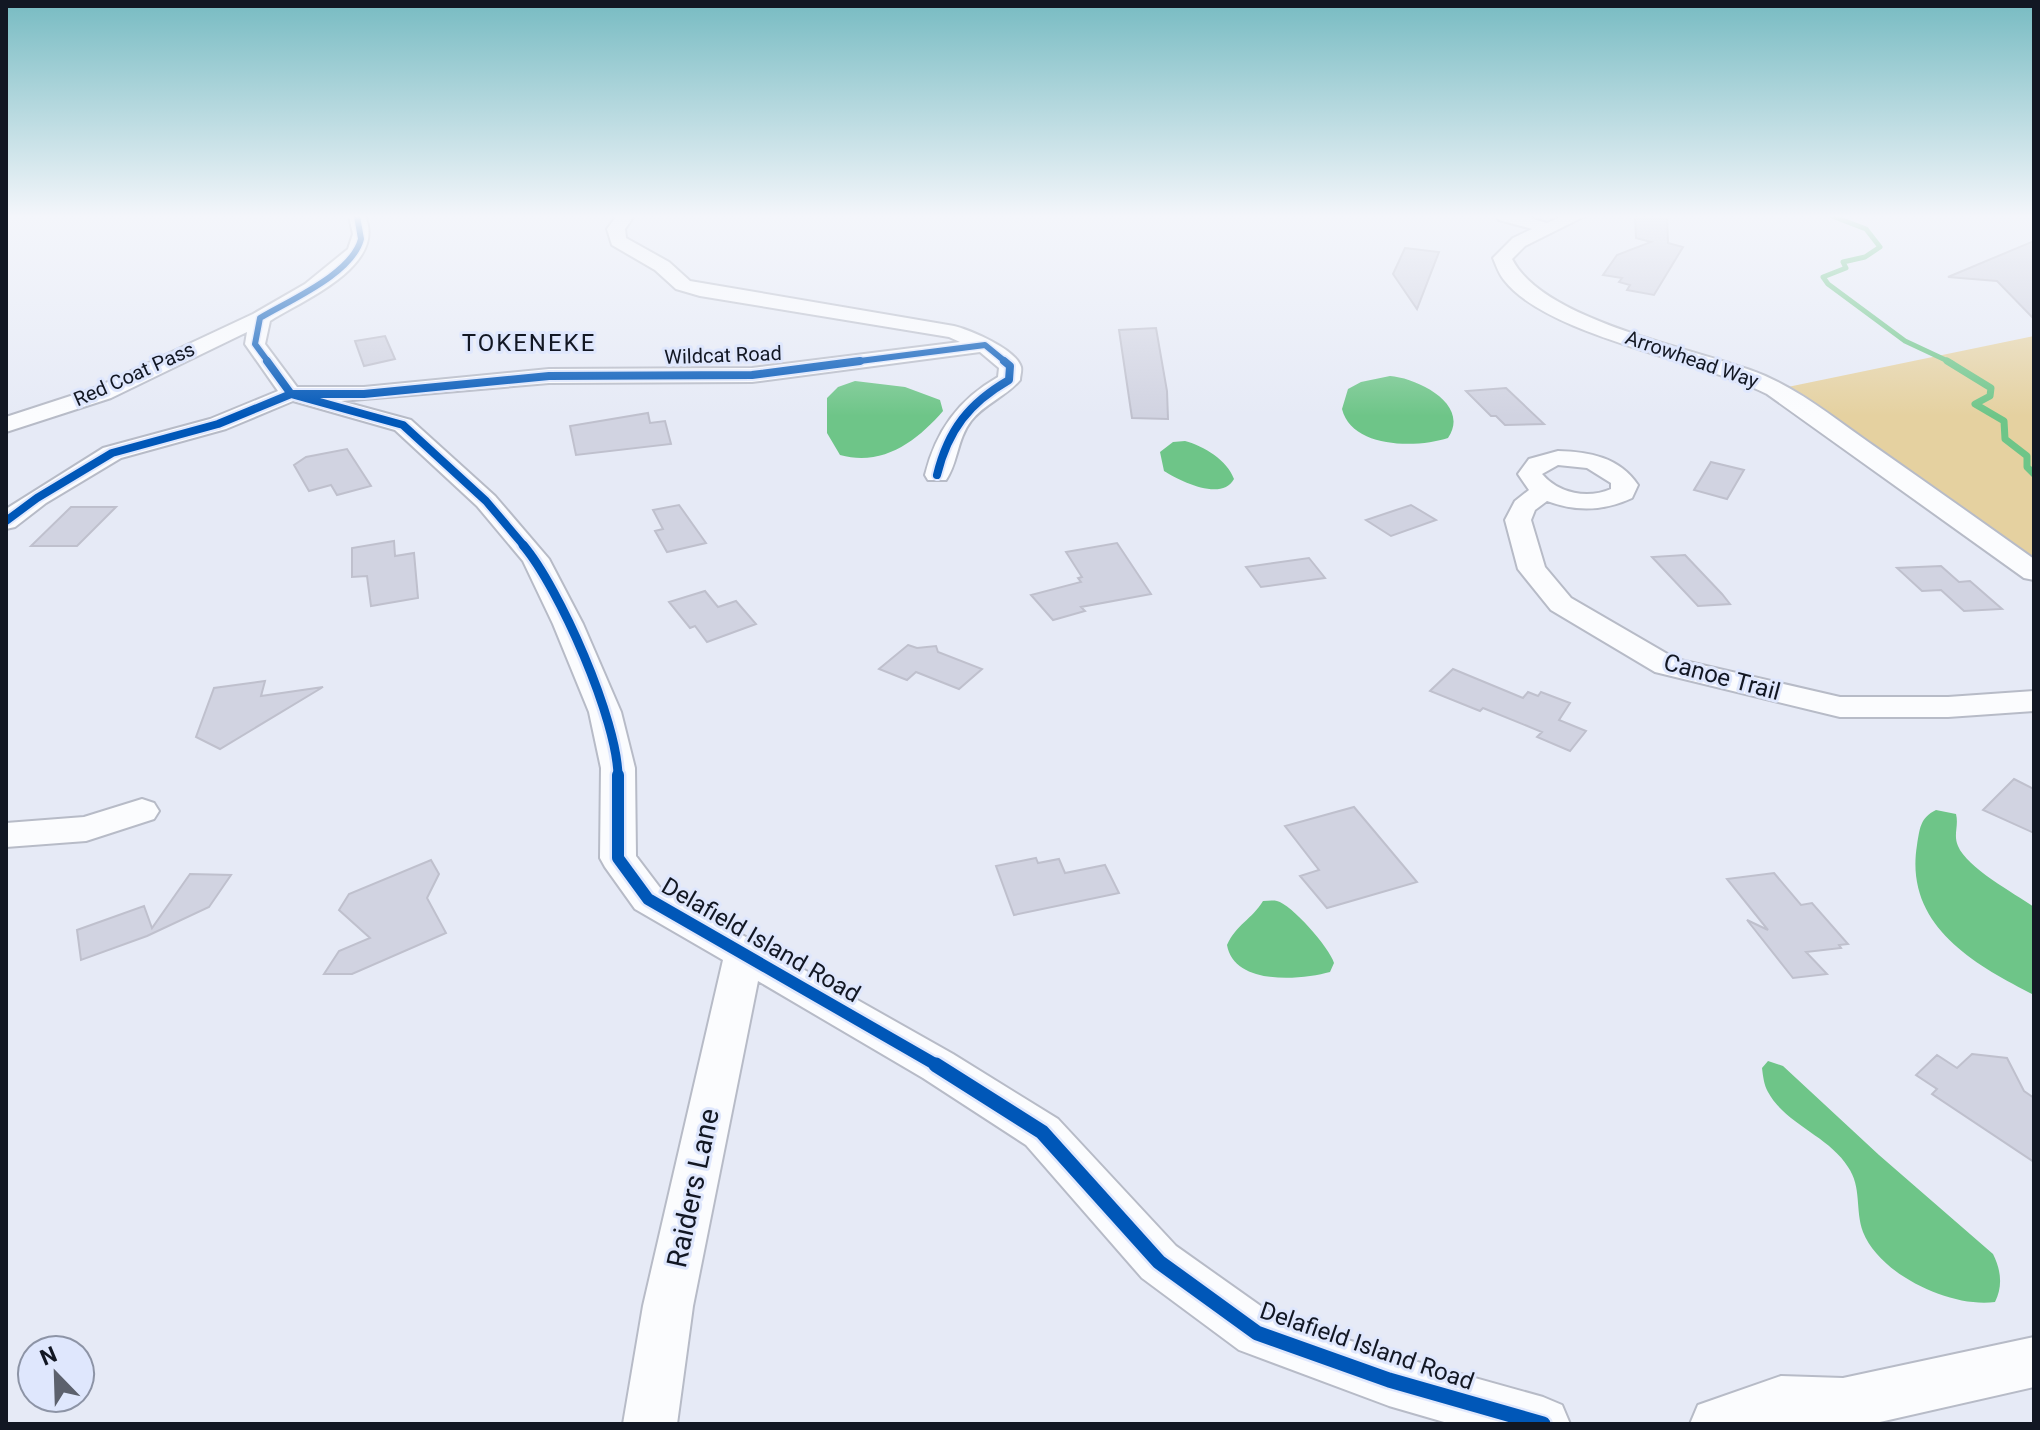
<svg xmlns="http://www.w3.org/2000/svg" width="2040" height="1430" font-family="Roboto,sans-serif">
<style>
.green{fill:#e5d1a0}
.water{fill:#6ec588}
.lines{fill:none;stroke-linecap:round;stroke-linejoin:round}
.stream-far1{stroke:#6ec588;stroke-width:5}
.stream{stroke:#6ec588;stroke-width:7}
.building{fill:#d1d3e1;stroke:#bfc0cd;stroke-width:2}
.minor-casing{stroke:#b7bbc7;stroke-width:4}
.minor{fill:#fbfcfe;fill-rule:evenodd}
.cycleway-far4-casing{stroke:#dfe7fd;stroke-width:9}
.cycleway-far3-casing{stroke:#dfe7fd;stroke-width:12}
.cycleway-far2-casing{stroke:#dfe7fd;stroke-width:14}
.cycleway-far1-casing{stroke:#dfe7fd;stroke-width:17}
.cycleway-casing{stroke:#dfe7fd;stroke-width:20}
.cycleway-far4{stroke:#0057b8;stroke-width:6}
.cycleway-far3{stroke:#0057b8;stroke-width:8}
.cycleway-far2{stroke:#0057b8;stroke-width:9}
.cycleway-far1{stroke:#0057b8;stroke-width:12}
.cycleway{stroke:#0057b8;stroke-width:15}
.labels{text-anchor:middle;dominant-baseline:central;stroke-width:6;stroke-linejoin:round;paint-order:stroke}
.far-street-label{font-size:20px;fill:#121723;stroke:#dfe7fd}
.far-quarter-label{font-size:24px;letter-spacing:2px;fill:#121723;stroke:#dfe7fd}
.street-label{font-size:24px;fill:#121723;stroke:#dfe7fd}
.near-street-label{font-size:28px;fill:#121723;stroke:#dfe7fd}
</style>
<rect width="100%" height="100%" fill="#e6eaf6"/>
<path class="green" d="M2034,336V572L1778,389Z"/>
<path class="water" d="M1390,376C1417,378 1471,404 1448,438C1418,448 1352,449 1342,409L1348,389L1361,382Z
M855,381L905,387L940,400L943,411C917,441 883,467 840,455L827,433V398L838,387Z
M1185,441C1204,446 1227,460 1234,479C1222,502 1180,481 1164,471L1160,452L1173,442Z
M1936,810L1956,814C1959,826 1953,835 1958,846C1967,868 2014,893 2034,907V995C1973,964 1904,925 1917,845C1920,828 1920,818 1936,810Z
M1263,901C1268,901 1272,900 1277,901C1291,904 1330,948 1334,963L1330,972C1301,980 1234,986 1227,945C1236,925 1252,919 1263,901Z
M1768,1061L1783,1066L1879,1155L1993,1254C2001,1270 2003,1286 1995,1302C1951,1308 1880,1275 1863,1232C1855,1210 1862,1187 1848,1167C1829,1136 1785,1124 1768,1092C1764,1085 1763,1076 1762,1068Z"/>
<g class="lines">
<path class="stream-far1" d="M1832,216L1866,229L1880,247L1865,257L1843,262L1846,268L1823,277L1828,284L1905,341L1952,363"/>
<path class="stream" d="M1947,361L1991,388L1990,396L1975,404L2004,421L2005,439L2027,456V467L2034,474"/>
</g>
<path class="building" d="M1635,216H1667L1668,243L1683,247L1654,295L1627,290L1630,285L1619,282L1622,278L1603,275L1617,255L1651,242L1636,238Z
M2034,241V319L1997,281L1948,277Z
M1405,248L1439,252L1417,309L1393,274Z
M1156,328L1167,391L1168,419L1132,418L1119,330Z
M385,336L395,359L364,366L355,341Z
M1506,388L1544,424L1505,425L1496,416H1491L1466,391Z
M648,413L650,423L665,421L671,444L576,455L570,426Z
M347,449L371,486L337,495L331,485L309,491L294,465L306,457Z
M1711,462L1744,470L1727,499L1694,490Z
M679,505L706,543L667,552L655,531L663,529L653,510Z
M1411,505L1436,520L1391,536L1366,520Z
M71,507H116L77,546H31Z
M394,541L395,556L414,553L418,598L371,606L367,576L352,577V548Z
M1117,543L1151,594L1081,607L1085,611L1053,620L1031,595L1081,582L1078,578L1082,577L1066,552Z
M1685,555L1722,594L1730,604L1698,606L1652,557Z
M1309,558L1325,578L1261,587L1246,567Z
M1941,566L1959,582L1970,581L2002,609L1964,611L1941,590L1922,591L1897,568Z
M705,591L718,607L736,601L756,624L707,642L695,626L690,628L669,602Z
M908,645L917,648L936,646L938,652L982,669L959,689L916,672L907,680L879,669Z
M1453,669L1523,698L1528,692L1538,696L1541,692L1570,703L1559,720L1586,731L1570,751L1537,737L1542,732L1483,708L1480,711L1430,691Z
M265,681L261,696L323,687L220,749L196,737L214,688Z
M2014,779L2034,789V833L1983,810Z
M1354,807L1417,882L1327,908L1300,876L1319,870L1285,826Z
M1036,858L1038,863L1059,859L1065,873L1105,865L1119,893L1014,915L996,866Z
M431,860L439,874L427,898L446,933L352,974H324L339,951L370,938L339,910L349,894Z
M1774,873L1801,905L1812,903L1848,944L1839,945L1841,948L1806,952L1827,974L1793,978L1747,920L1768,930L1727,879Z
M190,874L231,875L209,907L147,936L81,960L77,930L144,906L152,928Z
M1972,1054L2007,1058L2024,1091L2034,1098V1162L1932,1094L1937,1089L1916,1075L1937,1055L1957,1068Z"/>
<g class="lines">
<defs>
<path id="minor" d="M349,216H365C387,266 303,300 270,321L265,344L297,387H364L549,369L752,368L960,342L949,337L700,296L676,289L655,270L612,245L607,229L617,216H634L625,229L626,238L669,262L690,281L954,326C970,330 1016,349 1021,367C1022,371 1020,376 1020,380C1007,396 984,404 971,421C957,439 958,463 946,480H928L925,475C936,431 958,400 998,377L999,368L980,352L752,382L549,383L341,401L411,420L495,496L549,559L583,624L621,712L635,768L636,856L661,889L953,1054L1058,1119L1176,1246L1272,1314L1389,1354L1543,1397L1562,1405L1570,1424H1451L1389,1406L1239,1350L1142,1278L1026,1145L923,1078L758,981L693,1306L677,1424H623L643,1306L723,960L635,909L605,867L600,858L601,768L589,712L553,624L523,561L477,506L395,430L293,401L226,429L121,458L46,503L15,527L6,529V509L103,448L210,419L278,391L245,344L247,332L111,398L6,432V417L95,388L253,314L305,284L348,249L353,234Z
M1497,216H1523L1547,223L1563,216H1585L1525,246L1512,259C1543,320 1687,347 1750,370C1796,386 1835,419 1874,446C1928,484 1981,521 2034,559V580L2024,578L1767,394C1701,360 1547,336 1504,280C1499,274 1496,265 1493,258L1513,238L1532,229L1499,220Z
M1558,451C1590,452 1619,457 1638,485L1632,498C1604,511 1576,512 1547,501L1535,510L1531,520L1545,567L1571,598L1676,659L1840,697H1948L2034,691V711L1948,717H1840L1655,672L1551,610L1518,569L1505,520L1515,501L1529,490L1518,474L1529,459ZM1558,465L1587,468L1611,483V489C1588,499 1559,494 1542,474Z
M142,799L154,803L159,811L154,819L86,841L6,847V823L84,817Z
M2034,1337V1387L1871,1424H1690L1698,1405L1781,1376L1843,1378Z"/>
</defs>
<use href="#minor" class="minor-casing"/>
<use href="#minor" class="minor"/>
<defs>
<path id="cycleway-far4" d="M269,363L255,344L260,318C290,300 352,274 361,239L357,216
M844,363L985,345L1007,363"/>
<path id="cycleway-far3" d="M267,361L291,394L403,425L486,501L525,547
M937,475C948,430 969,403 1009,380L1010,366L1004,361
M6,521L37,498L112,453L218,424L291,394H364L549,376L752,375L860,361"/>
<path id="cycleway-far2" d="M523,545C559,587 618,721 618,777"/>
<path id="cycleway-far1" d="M618,775V858L648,899L940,1067"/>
<path id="cycleway" d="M936,1065L1042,1132L1159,1262L1257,1333L1389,1380L1543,1424"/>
</defs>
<use href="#cycleway-far4" class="cycleway-far4-casing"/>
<use href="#cycleway-far3" class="cycleway-far3-casing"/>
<use href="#cycleway-far2" class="cycleway-far2-casing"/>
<use href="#cycleway-far1" class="cycleway-far1-casing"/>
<use href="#cycleway" class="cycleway-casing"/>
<use href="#cycleway-far4" class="cycleway-far4"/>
<use href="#cycleway-far3" class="cycleway-far3"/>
<use href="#cycleway-far2" class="cycleway-far2"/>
<use href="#cycleway-far1" class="cycleway-far1"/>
<use href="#cycleway" class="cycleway"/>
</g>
<linearGradient id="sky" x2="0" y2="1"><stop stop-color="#77bbc2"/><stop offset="0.52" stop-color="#f4f6fb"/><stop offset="1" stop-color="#f4f6fb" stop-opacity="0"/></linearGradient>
<rect width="2040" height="416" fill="url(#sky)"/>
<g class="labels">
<g class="far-street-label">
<text transform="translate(723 355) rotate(-2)">Wildcat Road</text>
<text transform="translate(1692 359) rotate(19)">Arrowhead Way</text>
<text transform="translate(134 374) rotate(-24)">Red Coat Pass</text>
</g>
<g class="far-quarter-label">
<text x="529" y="343">TOKENEKE</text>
</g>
<g class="street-label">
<text transform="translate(1722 677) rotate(15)">Canoe Trail</text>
<text transform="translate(761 940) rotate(30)">Delafield Island Road</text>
<text transform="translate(1367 1346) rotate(19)">Delafield Island Road</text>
</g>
<g class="near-street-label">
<text transform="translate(693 1188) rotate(-78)">Raiders Lane</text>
</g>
</g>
<rect width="2040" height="1430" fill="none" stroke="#121723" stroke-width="16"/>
<g transform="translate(56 1374) rotate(337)"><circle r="38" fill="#dfe7fd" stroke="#8d94a6" stroke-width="2"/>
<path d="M0-6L14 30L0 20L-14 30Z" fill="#5c616d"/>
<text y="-12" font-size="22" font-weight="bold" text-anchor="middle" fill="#121723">N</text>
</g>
</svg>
